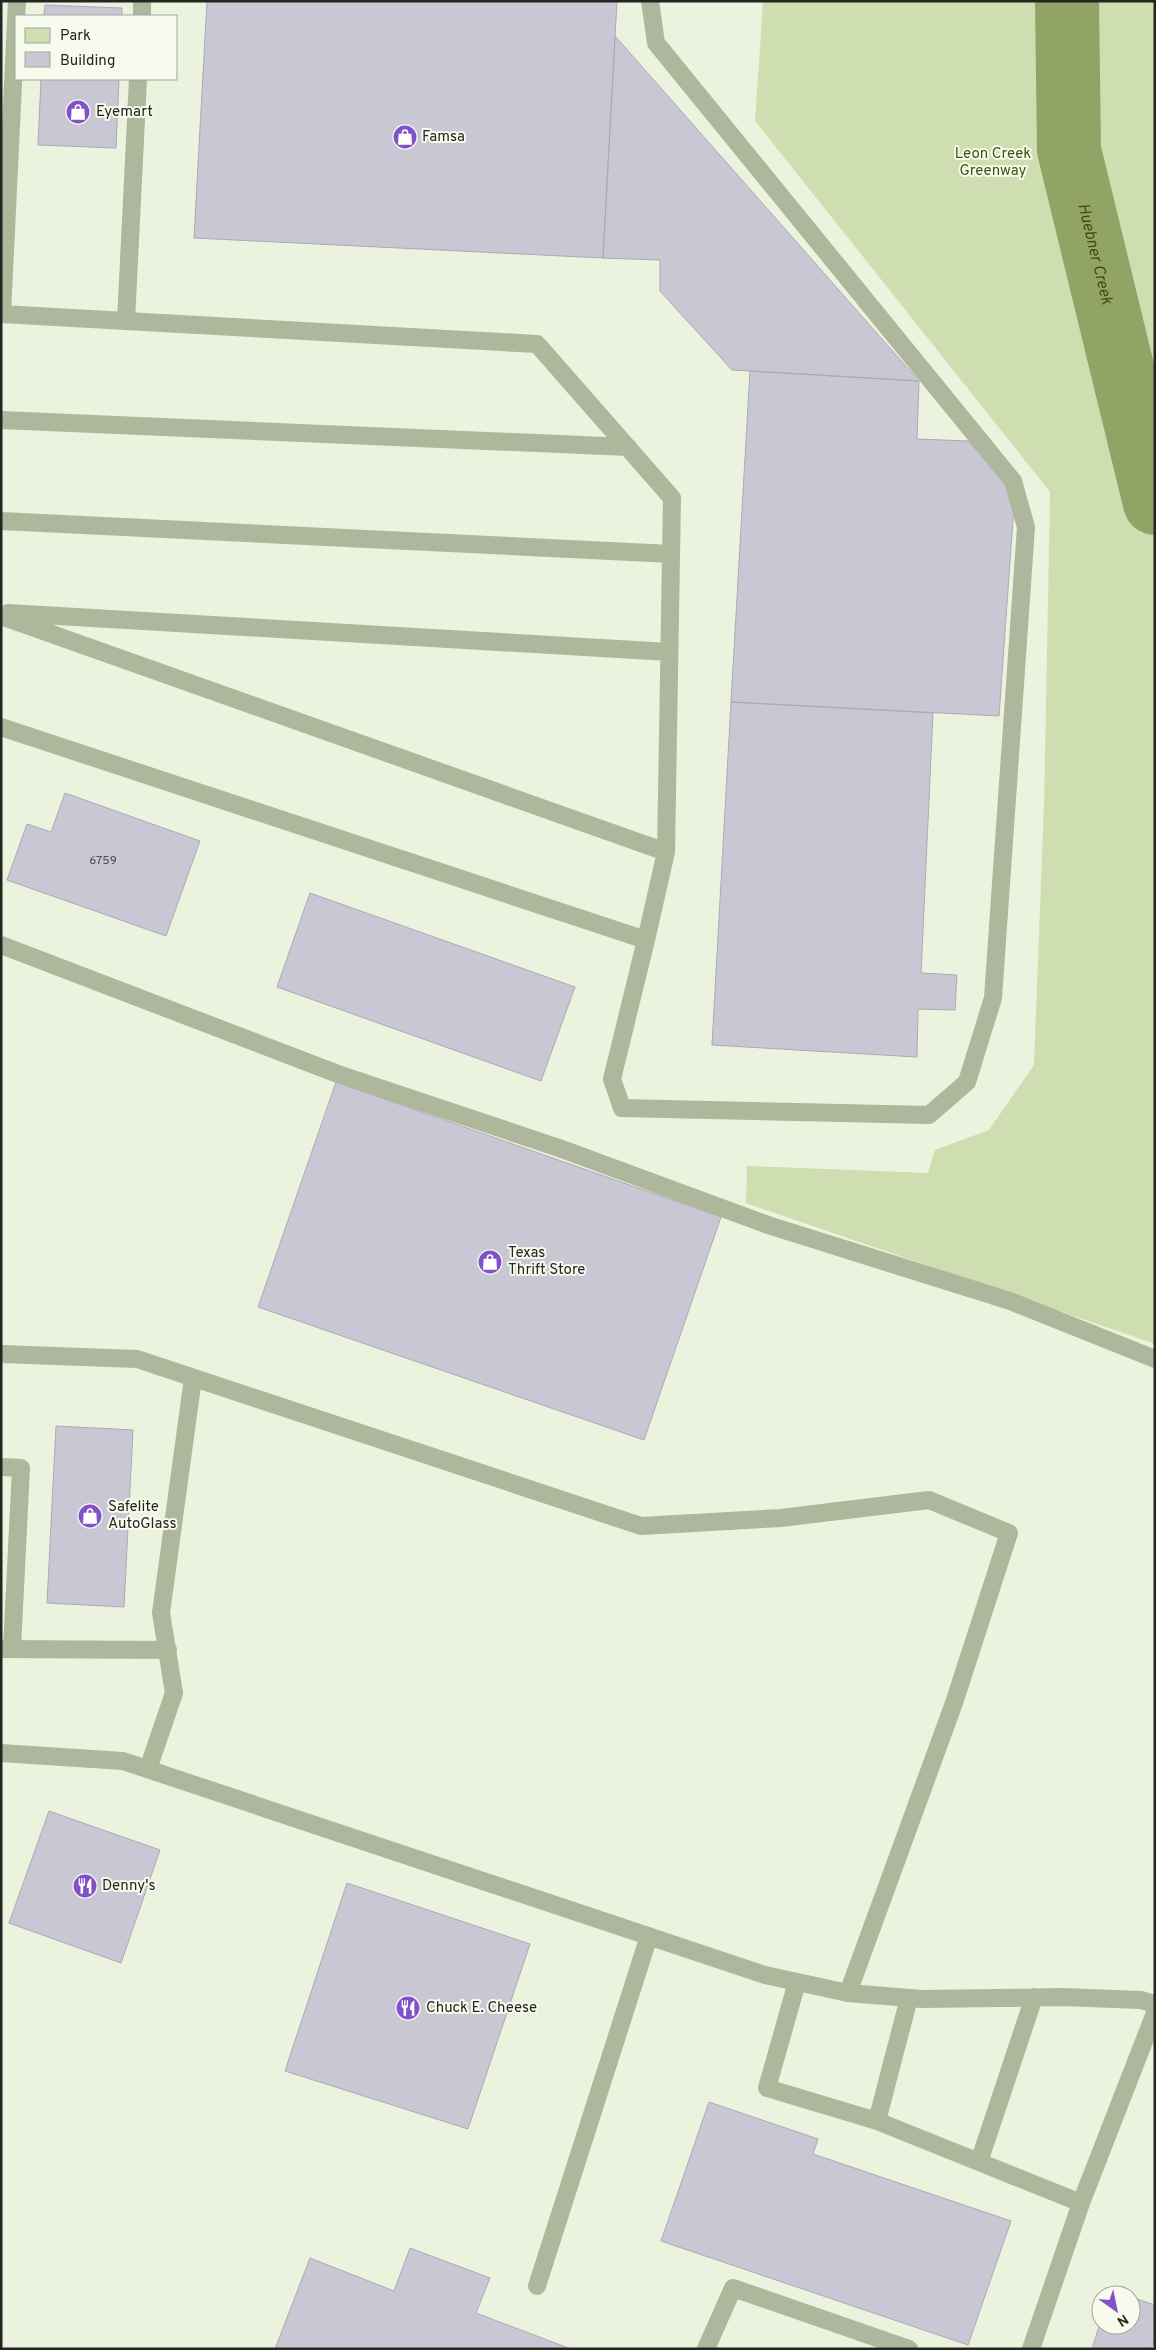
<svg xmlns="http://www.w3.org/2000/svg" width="1156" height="2350" font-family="Overpass,sans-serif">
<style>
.built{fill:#ebf2dd;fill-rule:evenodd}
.green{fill:#cfdeb0}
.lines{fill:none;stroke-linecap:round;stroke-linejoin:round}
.river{stroke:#91a365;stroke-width:64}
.building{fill:#cac7d4;stroke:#ada9b6}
.service{stroke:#aeb79b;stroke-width:18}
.labels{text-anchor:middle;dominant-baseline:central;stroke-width:4;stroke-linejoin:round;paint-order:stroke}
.number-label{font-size:12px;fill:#4e4e4d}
.poi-label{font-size:15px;fill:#242520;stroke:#f7fbee;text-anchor:start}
.park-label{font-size:15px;fill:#44540c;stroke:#f7fbee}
.water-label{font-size:16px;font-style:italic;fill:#3f4f04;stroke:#f7fbee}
</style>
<rect width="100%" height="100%" fill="#f7fbee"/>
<path class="built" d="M1,1H763L755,121L1050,492L1044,805L1155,1296V2349H1ZM16,16H176V79H16ZM1101,2295H1131V2325H1101Z"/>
<path class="green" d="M763,1H1155V1344L746,1203L747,1166L928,1173L935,1150L989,1130L1034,1065L1044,805L1050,492L755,121Z"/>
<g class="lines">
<path class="river" id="s1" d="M1067,1L1069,150L1155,503"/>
</g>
<path class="building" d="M207,1H617L603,258L194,238Z
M45,5L122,8V16H44Z
M615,36L919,381L732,370L660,291V260L603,258Z
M41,79H119L116,148L38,145Z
M750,371L919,381L917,439L968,441L1015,492L999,716L731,702Z
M731,702L933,713L921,973L957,975L955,1010L918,1009L917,1057L712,1045Z
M65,793L200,841L166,936L7,880L27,824L51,832Z
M310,893L575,987L541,1081L277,987Z
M336,1082L721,1217L644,1440L258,1307Z
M56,1426L133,1430L124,1607L47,1603Z
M49,1811L160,1850L121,1963L9,1923Z
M347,1883L530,1944L468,2129L285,2071Z
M709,2102L818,2139L813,2154L1011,2221L968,2345L661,2241Z
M410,2248L490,2278L476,2313L571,2349H275L310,2258L394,2291Z
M1111,2290L1125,2295H1109Z
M1131,2297L1155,2305V2338L1151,2349H1092L1101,2320V2325H1131Z"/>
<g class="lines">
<path class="service" d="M142,16V1
M1,314L537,344L672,498L666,852
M2,314L17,1
M126,321L138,79
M1,420L628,447
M1,521L671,554
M8,613L669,652
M1,616L666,852L646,940L1,727
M646,940L612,1079L622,1108L929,1115L967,1082L993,998L1026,527L1013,481L656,43L650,1
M1,945L338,1074L559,1148L768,1225L1010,1301L1155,1359
M1,1354L137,1359L641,1526L781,1518L929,1500L1009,1533L954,1703L848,1993
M1,1467L21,1468L12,1649
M1,1649L168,1650
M1,1753L123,1761L765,1975L848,1993L922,1999L1062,1997L1141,2000L1155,2004
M148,1769L174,1693L161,1613L193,1378
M797,1982L767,2088L877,2121L909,1998
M877,2121L979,2162L1034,1997
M979,2162L1081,2203L1155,2013
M537,2286L649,1936
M706,2349L733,2288L909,2349
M1031,2349L1081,2203"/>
</g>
<defs>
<symbol id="shop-disc" viewBox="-11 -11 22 22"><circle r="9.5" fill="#8251c9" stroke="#f7fbee"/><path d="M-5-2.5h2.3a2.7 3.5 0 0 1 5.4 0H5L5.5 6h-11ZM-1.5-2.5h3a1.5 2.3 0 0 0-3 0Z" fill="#fff"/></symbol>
<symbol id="restaurant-disc" viewBox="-11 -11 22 22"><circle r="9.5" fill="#8251c9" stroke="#f7fbee"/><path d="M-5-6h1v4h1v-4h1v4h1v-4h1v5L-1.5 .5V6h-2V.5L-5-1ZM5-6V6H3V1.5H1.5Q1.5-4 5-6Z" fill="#fff"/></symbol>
</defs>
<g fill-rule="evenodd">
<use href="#shop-disc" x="64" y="98" width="28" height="28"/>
<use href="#shop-disc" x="391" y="123" width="28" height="28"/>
<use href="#shop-disc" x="476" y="1248" width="28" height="28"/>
<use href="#shop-disc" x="76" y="1502" width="28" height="28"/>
<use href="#restaurant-disc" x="71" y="1872" width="28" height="28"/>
<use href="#restaurant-disc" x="394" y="1994" width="28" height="28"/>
</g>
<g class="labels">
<g class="number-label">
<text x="103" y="861">6759</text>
</g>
<g class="poi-label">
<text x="96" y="112">Eyemart</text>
<text x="422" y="137">Famsa</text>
<text x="508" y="1253">Texas<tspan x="508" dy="17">Thrift Store</tspan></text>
<text x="108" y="1507">Safelite<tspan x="108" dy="17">AutoGlass</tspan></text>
<text x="102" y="1886">Denny's</text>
<text x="426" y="2008">Chuck E. Cheese</text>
</g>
<g class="park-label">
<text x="993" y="154">Leon Creek<tspan x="993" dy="17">Greenway</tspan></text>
</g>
<g class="water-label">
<text stroke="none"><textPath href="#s1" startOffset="256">Huebner Creek</textPath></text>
</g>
</g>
<rect width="1156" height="2350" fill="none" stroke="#242520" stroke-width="5"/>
<rect x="15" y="15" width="162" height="65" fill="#f7fbee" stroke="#a3a59c"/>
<rect x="25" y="28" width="25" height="15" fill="#cfdeb0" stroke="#a3a59c"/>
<text x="60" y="40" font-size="15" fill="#242520">Park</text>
<rect x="25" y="52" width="25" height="15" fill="#cac7d4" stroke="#a3a59c"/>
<text x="60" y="65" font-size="15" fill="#242520">Building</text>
<g transform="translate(1116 2310) rotate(147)"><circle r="24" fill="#f7fbee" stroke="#a3a59c"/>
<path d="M0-4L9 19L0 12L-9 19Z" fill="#8251c9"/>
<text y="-8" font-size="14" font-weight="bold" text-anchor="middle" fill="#242520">N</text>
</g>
</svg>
